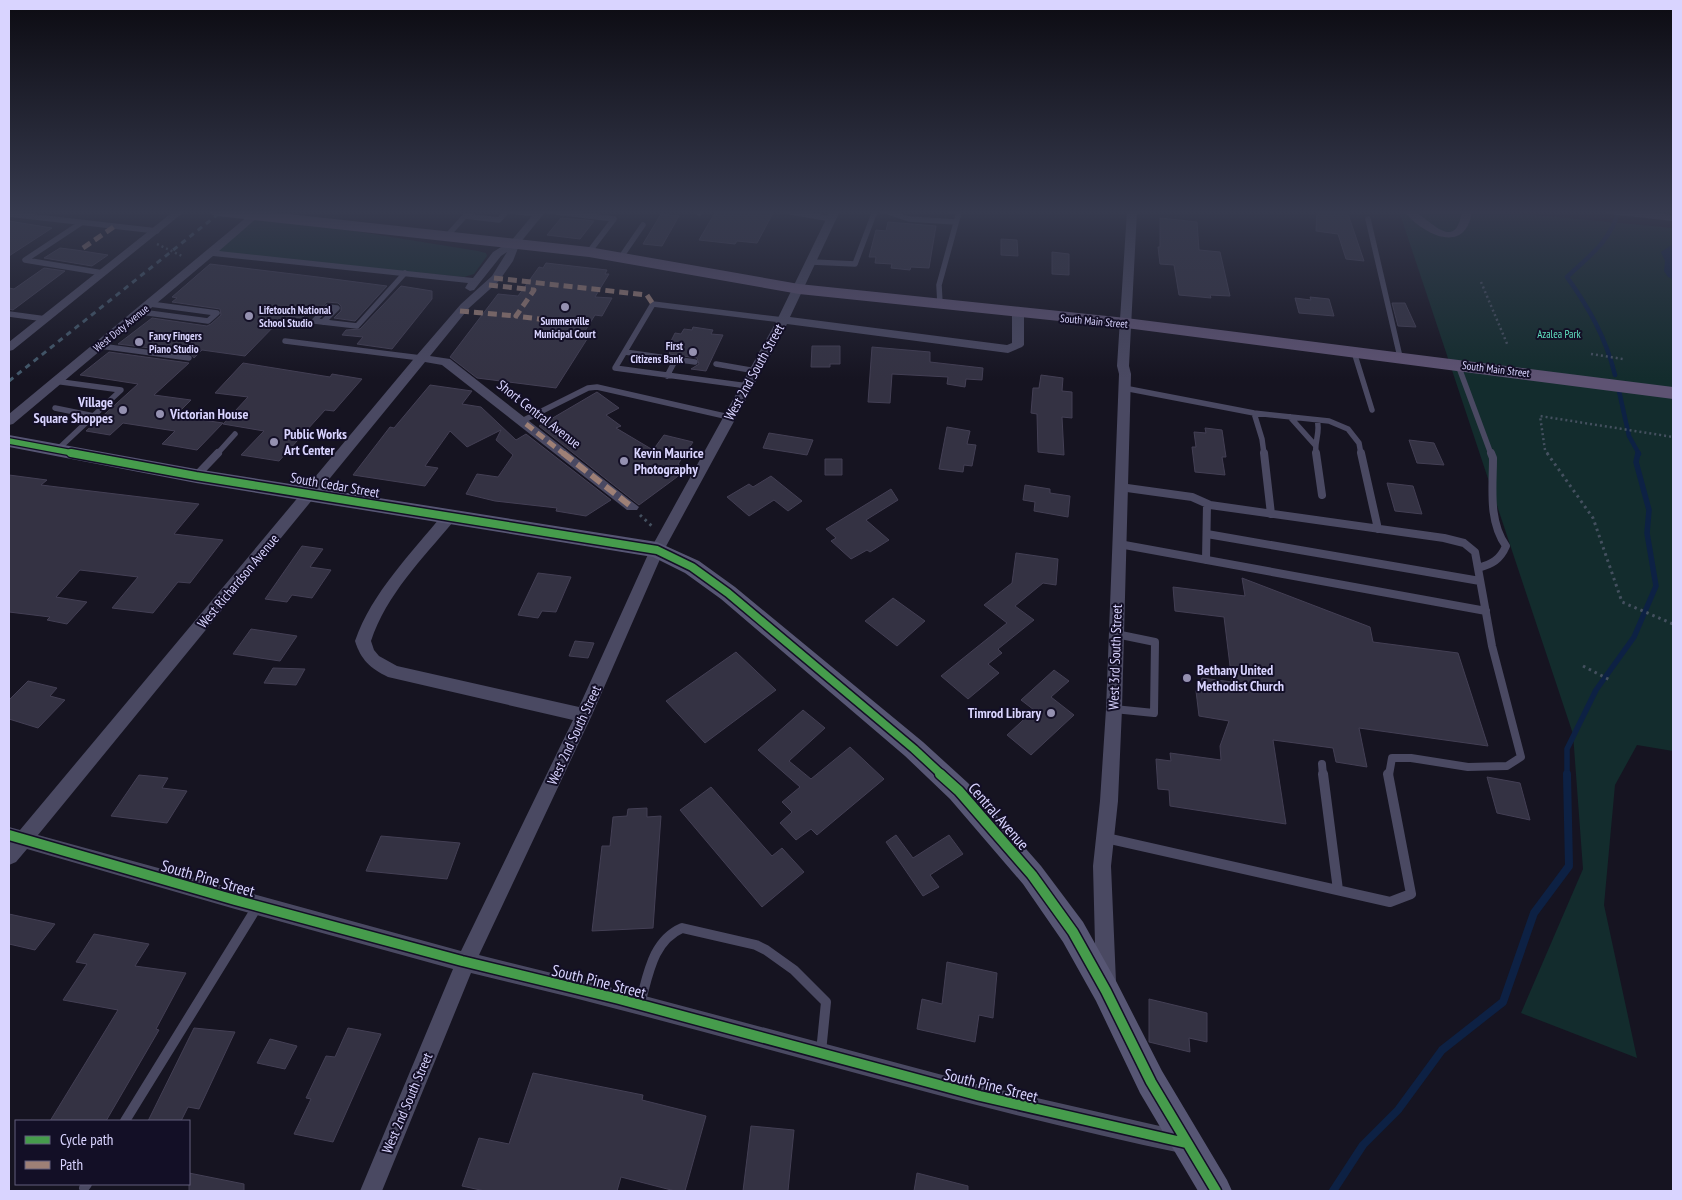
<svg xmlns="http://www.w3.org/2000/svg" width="1682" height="1200" font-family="'PT Sans Narrow',sans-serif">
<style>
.green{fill:#132c2d}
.water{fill:#0d2144}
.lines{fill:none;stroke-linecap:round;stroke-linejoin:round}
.stream-far2{stroke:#0d2144;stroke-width:4.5}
.stream-far1{stroke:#0d2144;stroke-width:5.5}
.stream{stroke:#0d2144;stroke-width:8}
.building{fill:#343243;stroke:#433f54}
.path-far1{stroke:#44505f;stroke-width:2.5;stroke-dasharray:2 3;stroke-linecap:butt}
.path{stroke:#44505f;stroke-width:3;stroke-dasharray:2.5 4;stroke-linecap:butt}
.lane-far2{stroke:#4a4962;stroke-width:5.5}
.lane-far1{stroke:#4a4962;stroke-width:8}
.lane{stroke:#4a4962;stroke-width:10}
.street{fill:#4a4962;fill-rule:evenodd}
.secondary{fill:#575674;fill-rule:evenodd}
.primary{fill:#5e5373;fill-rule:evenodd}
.rail{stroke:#43596b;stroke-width:3;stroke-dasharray:5.5 5;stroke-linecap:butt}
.quiet-far1{stroke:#9e8076;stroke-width:5;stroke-dasharray:9 5;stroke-linecap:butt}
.quiet{stroke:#9e8076;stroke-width:6;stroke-dasharray:12 6;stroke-linecap:butt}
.cycleway-far2-casing{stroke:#130f26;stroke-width:8}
.cycleway-far1-casing{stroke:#130f26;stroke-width:11}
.cycleway-casing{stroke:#130f26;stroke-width:13}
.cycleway-far2{stroke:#469c4c;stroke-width:5.5}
.cycleway-far1{stroke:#469c4c;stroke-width:8}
.cycleway{stroke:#469c4c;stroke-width:10}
.poi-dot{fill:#9591b1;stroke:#130f26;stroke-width:2}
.labels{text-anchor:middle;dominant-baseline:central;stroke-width:4;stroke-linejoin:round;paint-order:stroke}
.far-poi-label{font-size:11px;font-weight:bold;fill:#d9d4ff;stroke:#130f26;text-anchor:start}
.far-street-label{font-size:11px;fill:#d9d4ff;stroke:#130f26}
.far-park-label{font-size:11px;fill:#5fe0c0;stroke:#130f26}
.street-label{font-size:14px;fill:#d9d4ff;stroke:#130f26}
.poi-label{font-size:14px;font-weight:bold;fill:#d9d4ff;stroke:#130f26;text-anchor:start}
.near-street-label{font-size:16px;fill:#d9d4ff;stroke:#130f26}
</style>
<rect width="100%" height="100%" fill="#161421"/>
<path class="green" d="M1399,211H1492L1673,228V751L1637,745L1615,785L1604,905L1637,1058L1521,1013L1583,869L1573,734Z
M255,215L478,251L486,253L487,256L474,274L464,277L211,253Z"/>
<path class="water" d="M1673,244V279L1668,277L1664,271L1665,261L1661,252Z"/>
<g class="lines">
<path class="stream-far2" d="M1615,375C1606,338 1589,308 1567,277C1588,257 1612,240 1618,211
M1619,391L1629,436L1639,454"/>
<path class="stream-far1" d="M1567,775V749L1596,690L1634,637L1656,586L1647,533L1649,510L1636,462L1638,453"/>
<path class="stream" d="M1333,1191L1363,1145L1398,1110L1442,1050L1503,1002L1534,913L1569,866L1567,774"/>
</g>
<path class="building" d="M716,211H760L773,213L757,243L737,241L735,244L699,240Z
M1317,211H1347L1364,261L1346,259L1338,234L1316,231Z
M661,214L679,216L662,246L643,244Z
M561,218L586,220L594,221L580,239L547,235Z
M1160,218L1197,222L1199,250L1220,252L1230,296L1210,295L1211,298L1179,295L1174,265L1160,264L1158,247H1160Z
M9,221L52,228L9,256Z
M888,222L936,226L929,268L911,267L910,270L891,268L892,264L875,263L876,257H869L876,230L886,231Z
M1001,239L1017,240L1018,256L1001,255Z
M60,248L76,250L108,255L92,266L44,258Z
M1052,252L1069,254V275L1052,274Z
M546,263L607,270L605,274H609L595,297L612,298L602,316L595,315L585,331L589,336L556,388L477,378L450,357L498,294L518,296L539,267L543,268Z
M210,264L318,277L387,286L355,321L334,318L341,311V306L338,303L327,302L313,315L306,314L302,318L284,316L245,356L202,350L194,358L190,353L118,344L152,318L207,326L211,324L221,315L220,309L172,302L177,298L172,297Z
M44,268L65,271L13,310L9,309V288L14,289Z
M401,286L432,291V299L392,349L357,344L363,337L342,335L346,330L360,329Z
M1310,297L1329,299L1334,316L1299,313L1295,298L1311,300Z
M1392,303H1405L1416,327L1398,326Z
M693,327L713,330L711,334L723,335L706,371L691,369L699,364L697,358L669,354L672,347H668L675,333L681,334L684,329L692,330Z
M812,346H840V364H830V367H811Z
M872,347L930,352V362L983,368L982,380L966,379L965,387L947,384L948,377L892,374L890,403L868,402Z
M109,352L189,363L154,395L191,400L175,416L223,423L197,450L162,444L175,431L123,423L110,435L86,431L138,384L80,375Z
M243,363L330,377L332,374L362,379L334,411L325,410L279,461L241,455L264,431L223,424L248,397L215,393Z
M1041,375L1063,378L1062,391L1072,392V418L1062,417L1064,455L1038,452L1037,414L1031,413L1033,388H1039Z
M430,385L472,391L462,404L481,407L516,440L526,434L611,500L586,516L556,511L557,508L495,501L466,494L477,474L498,477L513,455L496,440L501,430L467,447L450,431L425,466L438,468L425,486L353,475L390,427L394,428Z
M597,392L619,408L606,415L621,426L616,428L653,450L664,435L693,442L678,464L682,467L677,477L639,505L539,426Z
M947,427L970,431L967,444L976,445L972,466L964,465L963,472L939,469Z
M1205,428L1222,430L1226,457H1222L1225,475L1195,472L1192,447H1196L1194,432L1206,433Z
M769,433L813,440L807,455L763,448Z
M1409,440L1434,443L1444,465L1417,463Z
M825,459H842V475H825Z
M9,475L47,480L41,485L199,504L174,534L223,540L190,583L178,582L153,613L112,608L138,577L80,570L56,597L87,602L67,624L47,620L50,617L9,612Z
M771,476L802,501L788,511L774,500L749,516L727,497L749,484L753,487Z
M1387,483L1413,486L1422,514L1395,511Z
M1025,485L1050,489V493L1070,496L1068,517L1034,511L1035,502L1023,500Z
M891,489L898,500L866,520L889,540L870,552L867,550L851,559L831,541L836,538L826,529Z
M302,546L323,549L310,567L331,570L312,598L292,595L287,602L265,599Z
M1016,553L1058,559L1056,585L1043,583L1015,606L1034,620L998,649L1002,653L988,664L999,673L968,699L941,676L1007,623L984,605L1012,583Z
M538,573L571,577L556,612L542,611L538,618L518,615Z
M1242,578L1370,627L1373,642L1458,653L1488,746L1359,728L1367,767L1336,762L1333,748L1273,740L1286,824L1170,806L1169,790L1158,789L1156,759L1171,761L1170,753L1221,760L1220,746L1229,721L1199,716L1196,691L1202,678L1232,682L1224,617L1175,611L1173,587L1245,596Z
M893,598L925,621L897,646L865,621Z
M251,629L297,636L280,661L233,654Z
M575,641L594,643L588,658L569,656Z
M736,652L776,690L705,743L666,701Z
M273,668L305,669L296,685L264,683Z
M1054,670L1069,681L1051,697L1074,715L1031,755L1007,735L1034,710L1021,700Z
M28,681L57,688L50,696L65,700L38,728L9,719V700Z
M803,710L825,728L789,761L811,779L850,747L884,779L817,835L811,829L796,840L780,823L792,812L782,802L800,787L758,750Z
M139,775L168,778L162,788L187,791L167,823L111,816Z
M1487,777L1520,783L1530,820L1497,813Z
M711,787L772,856L782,848L804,872L762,907L680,810Z
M647,808V817L661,816L653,928L592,931L602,846H610L613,817L627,816L628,809Z
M896,835L913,858L949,835L963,854L930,875L939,887L923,896L886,842Z
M381,836L460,843L447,879L366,871Z
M9,914L55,924L35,950L9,944Z
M94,934L149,944L135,966L186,973L156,1029L159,1030L106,1121H50L118,1010L63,1000L87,964L76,962Z
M947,962L997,973L993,1018L979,1015L975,1042L917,1029L922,999L942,1004Z
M1149,999L1207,1013V1042L1189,1038L1190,1052L1149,1042Z
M194,1028L235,1032L199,1109L188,1107L181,1121H148Z
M348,1028L381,1034L333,1142L294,1134L311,1099L306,1098L326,1056L335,1057Z
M270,1039L297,1046L285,1069L257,1063Z
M533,1073L643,1095L642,1100L706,1116L685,1191H675L621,1177L617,1191H485L462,1186L479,1138L509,1144Z
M751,1126L794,1130L788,1191H743Z
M189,1173L244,1184V1191H189Z
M917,1173L968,1186V1191H914Z"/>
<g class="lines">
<path class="path-far1" d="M157,244L182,256
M1481,282L1508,346
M1591,354L1623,359
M1548,454L1545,450L1540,416L1673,437"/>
<path class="path" d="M1547,453L1593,518L1622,602L1673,624
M640,515L654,528
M1583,666L1610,680"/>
<path class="lane-far2" d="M508,211L539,214
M548,211L614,219L589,252
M785,211L832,219
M885,211L909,219L956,222
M699,213L700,211
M9,214L157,231
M1368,219L1400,357
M81,223L25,260L103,273
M447,236L465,216L499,220L507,211
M621,257L643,225
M812,262L855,264L875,211
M940,304L939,285L959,212L950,211
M141,312L208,321L217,313L150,304
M9,314L46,319
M323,322L337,308L327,307L314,321L357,326L405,273
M285,341L421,358
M100,346L189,358
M625,352L695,362
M1354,352L1372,410
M716,364L756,371
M1458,365L1491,454
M667,376L676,359
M54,381L121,390L56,451
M748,386L615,368L653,304L783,320
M1124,388L1254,413L1329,421L1348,429L1359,443L1361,454
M55,408L94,416
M1254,413L1262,439L1264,454
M1290,417L1315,445
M522,421L588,388L597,387L729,417
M217,454L235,434
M1316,454C1314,441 1321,432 1317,420"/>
<path class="lane-far1" d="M1264,453L1271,514
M1316,453L1322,495
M1361,453L1378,529
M196,476L218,453
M1120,487L1192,497L1210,505L1444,538L1464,543L1475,552L1492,646L1521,757L1507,766L1468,767L1411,758H1392L1389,775
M1207,534L1480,581
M1119,544L1486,611
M1206,560L1207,504
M1478,568C1492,564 1500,560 1506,546C1488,521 1493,487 1493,458L1491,453
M1114,709L1154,713L1155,642L1116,634
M1322,764L1323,775"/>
<path class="lane" d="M1323,774L1338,890
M1106,838L1390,902L1411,894L1388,774
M640,1004C648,976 652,941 682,928L756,945L766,950L794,970L826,1002L821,1052
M125,1121L257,907
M84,1188L87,1184"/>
<path class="street" d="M174,211H185L13,350L9,351V342Z
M254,211H265L219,251L473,278L493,252L511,241L536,211H546L520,243L513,261L499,281L469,308L430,356L450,359L639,507L637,510H627L442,365L425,362L38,835L461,951L573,720L388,677C370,668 361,660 355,641C372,592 411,554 443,514H453L455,518L453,522C423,558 386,595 371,641L374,650L379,656L397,666L579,707L650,550L777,320L830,211H840L790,317L1007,345L1012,343V313L1018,310L1024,313V345L1022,347L1008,353L787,324L664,550L592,715L479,955L641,995L980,1085L1186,1132L1194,1135L1197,1143L1194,1151L1186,1154C1002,1116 822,1063 640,1015C584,1000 528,987 471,973L382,1191H360L453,969L235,909L27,849L16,862L9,865V827L20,830L417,355L461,304L492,276L507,252L501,256L474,290L470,291L465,288L468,283L213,256L13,424L9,425V414Z
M1127,211H1137L1129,366L1131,374L1122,709L1118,801L1111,866L1116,982L1113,989L1106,992L1099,989L1096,982L1093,866L1100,801L1106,709L1119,374L1117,366Z
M1404,211C1408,211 1413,210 1416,212C1434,224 1456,251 1462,211H1472C1466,256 1423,235 1404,211Z
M1604,211H1638L1673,215V221L1609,214Z"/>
<path class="secondary" d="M9,435L196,469L657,542L699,561L735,587L923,742L968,783L1041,866L1083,922L1116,981L1162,1071L1227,1180L1232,1191H1198L1140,1093L1096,1001L1063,942L1023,884L950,799L905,756L721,599L685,573L653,557L196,483L9,447Z"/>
<path class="primary" d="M209,211H261L589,247L799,284L1126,318L1673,387V399L1126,328L799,294L589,257L217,216L211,214Z"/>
<path class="rail" d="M9,381L222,211"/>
<path class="quiet-far1" d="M83,248L115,226
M494,278L647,295L653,304
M489,285L534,290L516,316L578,324
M460,311L516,316
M526,424L564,454"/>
<path class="quiet" d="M563,453L632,507"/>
<defs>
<path id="cycleway-far2" d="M9,441L78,454"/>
<path id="cycleway-far1" d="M71,453L196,476L657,550L692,567L728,593L914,749L942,775"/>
<path id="cycleway" d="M940,774L959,791L1032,875L1073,932L1106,991L1151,1082L1216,1191
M9,835L235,900L462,961L619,999L980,1096L1186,1143"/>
</defs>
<use href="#cycleway-far2" class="cycleway-far2-casing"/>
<use href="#cycleway-far1" class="cycleway-far1-casing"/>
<use href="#cycleway" class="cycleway-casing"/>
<use href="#cycleway-far2" class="cycleway-far2"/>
<use href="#cycleway-far1" class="cycleway-far1"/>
<use href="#cycleway" class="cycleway"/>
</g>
<linearGradient id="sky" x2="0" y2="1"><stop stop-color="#0c0b12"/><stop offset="0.56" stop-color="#363a4e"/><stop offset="1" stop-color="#363a4e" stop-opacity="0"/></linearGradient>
<rect width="1682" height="379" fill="url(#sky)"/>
<g class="poi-dot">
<circle cx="565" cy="307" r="5"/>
<circle cx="249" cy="316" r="5"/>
<circle cx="139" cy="342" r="5"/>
<circle cx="693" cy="352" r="5"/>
<circle cx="123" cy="410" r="5"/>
<circle cx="160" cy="414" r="5"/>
<circle cx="274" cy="442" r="5"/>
<circle cx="624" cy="461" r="5"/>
<circle cx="1187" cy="678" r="5"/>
<circle cx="1051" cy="713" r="5"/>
</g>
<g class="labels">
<g class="far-poi-label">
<text x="259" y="310">Lifetouch National<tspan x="259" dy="13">School Studio</tspan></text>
<text x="565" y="321" text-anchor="middle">Summerville<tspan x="565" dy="13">Municipal Court</tspan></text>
<text x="149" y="336">Fancy Fingers<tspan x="149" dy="13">Piano Studio</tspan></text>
<text x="683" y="346" text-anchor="end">First<tspan x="683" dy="13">Citizens Bank</tspan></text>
</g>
<g class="far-street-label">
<text transform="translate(1094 321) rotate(5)">South Main Street</text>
<text transform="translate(121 328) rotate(-39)">West Doty Avenue</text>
<text transform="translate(1496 369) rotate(7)">South Main Street</text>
</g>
<g class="far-park-label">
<text x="1559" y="334">Azalea Park</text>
</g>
<g class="street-label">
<text transform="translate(754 372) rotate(-61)">West 2nd South Street</text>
<text transform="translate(539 414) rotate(38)">Short Central Avenue</text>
<text transform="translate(335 485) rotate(10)">South Cedar Street</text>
<text transform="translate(238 581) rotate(-50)">West Richardson Avenue</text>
<text transform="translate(1115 657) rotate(-88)">West 3rd South Street</text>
<text transform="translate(574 735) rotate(-65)">West 2nd South Street</text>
<text transform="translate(407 1103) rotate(-67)">West 2nd South Street</text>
</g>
<g class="poi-label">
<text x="113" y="402" text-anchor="end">Village<tspan x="113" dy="16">Square Shoppes</tspan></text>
<text x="170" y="414">Victorian House</text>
<text x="284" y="434">Public Works<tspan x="284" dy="16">Art Center</tspan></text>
<text x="634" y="453">Kevin Maurice<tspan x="634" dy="16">Photography</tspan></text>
<text x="1197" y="670">Bethany United<tspan x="1197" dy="16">Methodist Church</tspan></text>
<text x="1041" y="713" text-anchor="end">Timrod Library</text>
</g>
<g class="near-street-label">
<text transform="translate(999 816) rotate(49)">Central Avenue</text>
<text transform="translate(208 878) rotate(16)">South Pine Street</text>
<text transform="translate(599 981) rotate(14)">South Pine Street</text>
<text transform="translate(991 1085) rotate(14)">South Pine Street</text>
</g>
</g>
<rect width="1682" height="1200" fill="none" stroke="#d9d4ff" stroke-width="20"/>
<rect x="15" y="1120" width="175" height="65" fill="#130f26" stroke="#625e7d"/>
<rect x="25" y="1136" width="25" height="8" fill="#469c4c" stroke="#625e7d"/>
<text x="60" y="1145" font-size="15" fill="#d9d4ff">Cycle path</text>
<rect x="25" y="1161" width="25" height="8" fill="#9e8076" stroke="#625e7d"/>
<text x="60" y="1170" font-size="15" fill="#d9d4ff">Path</text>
</svg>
